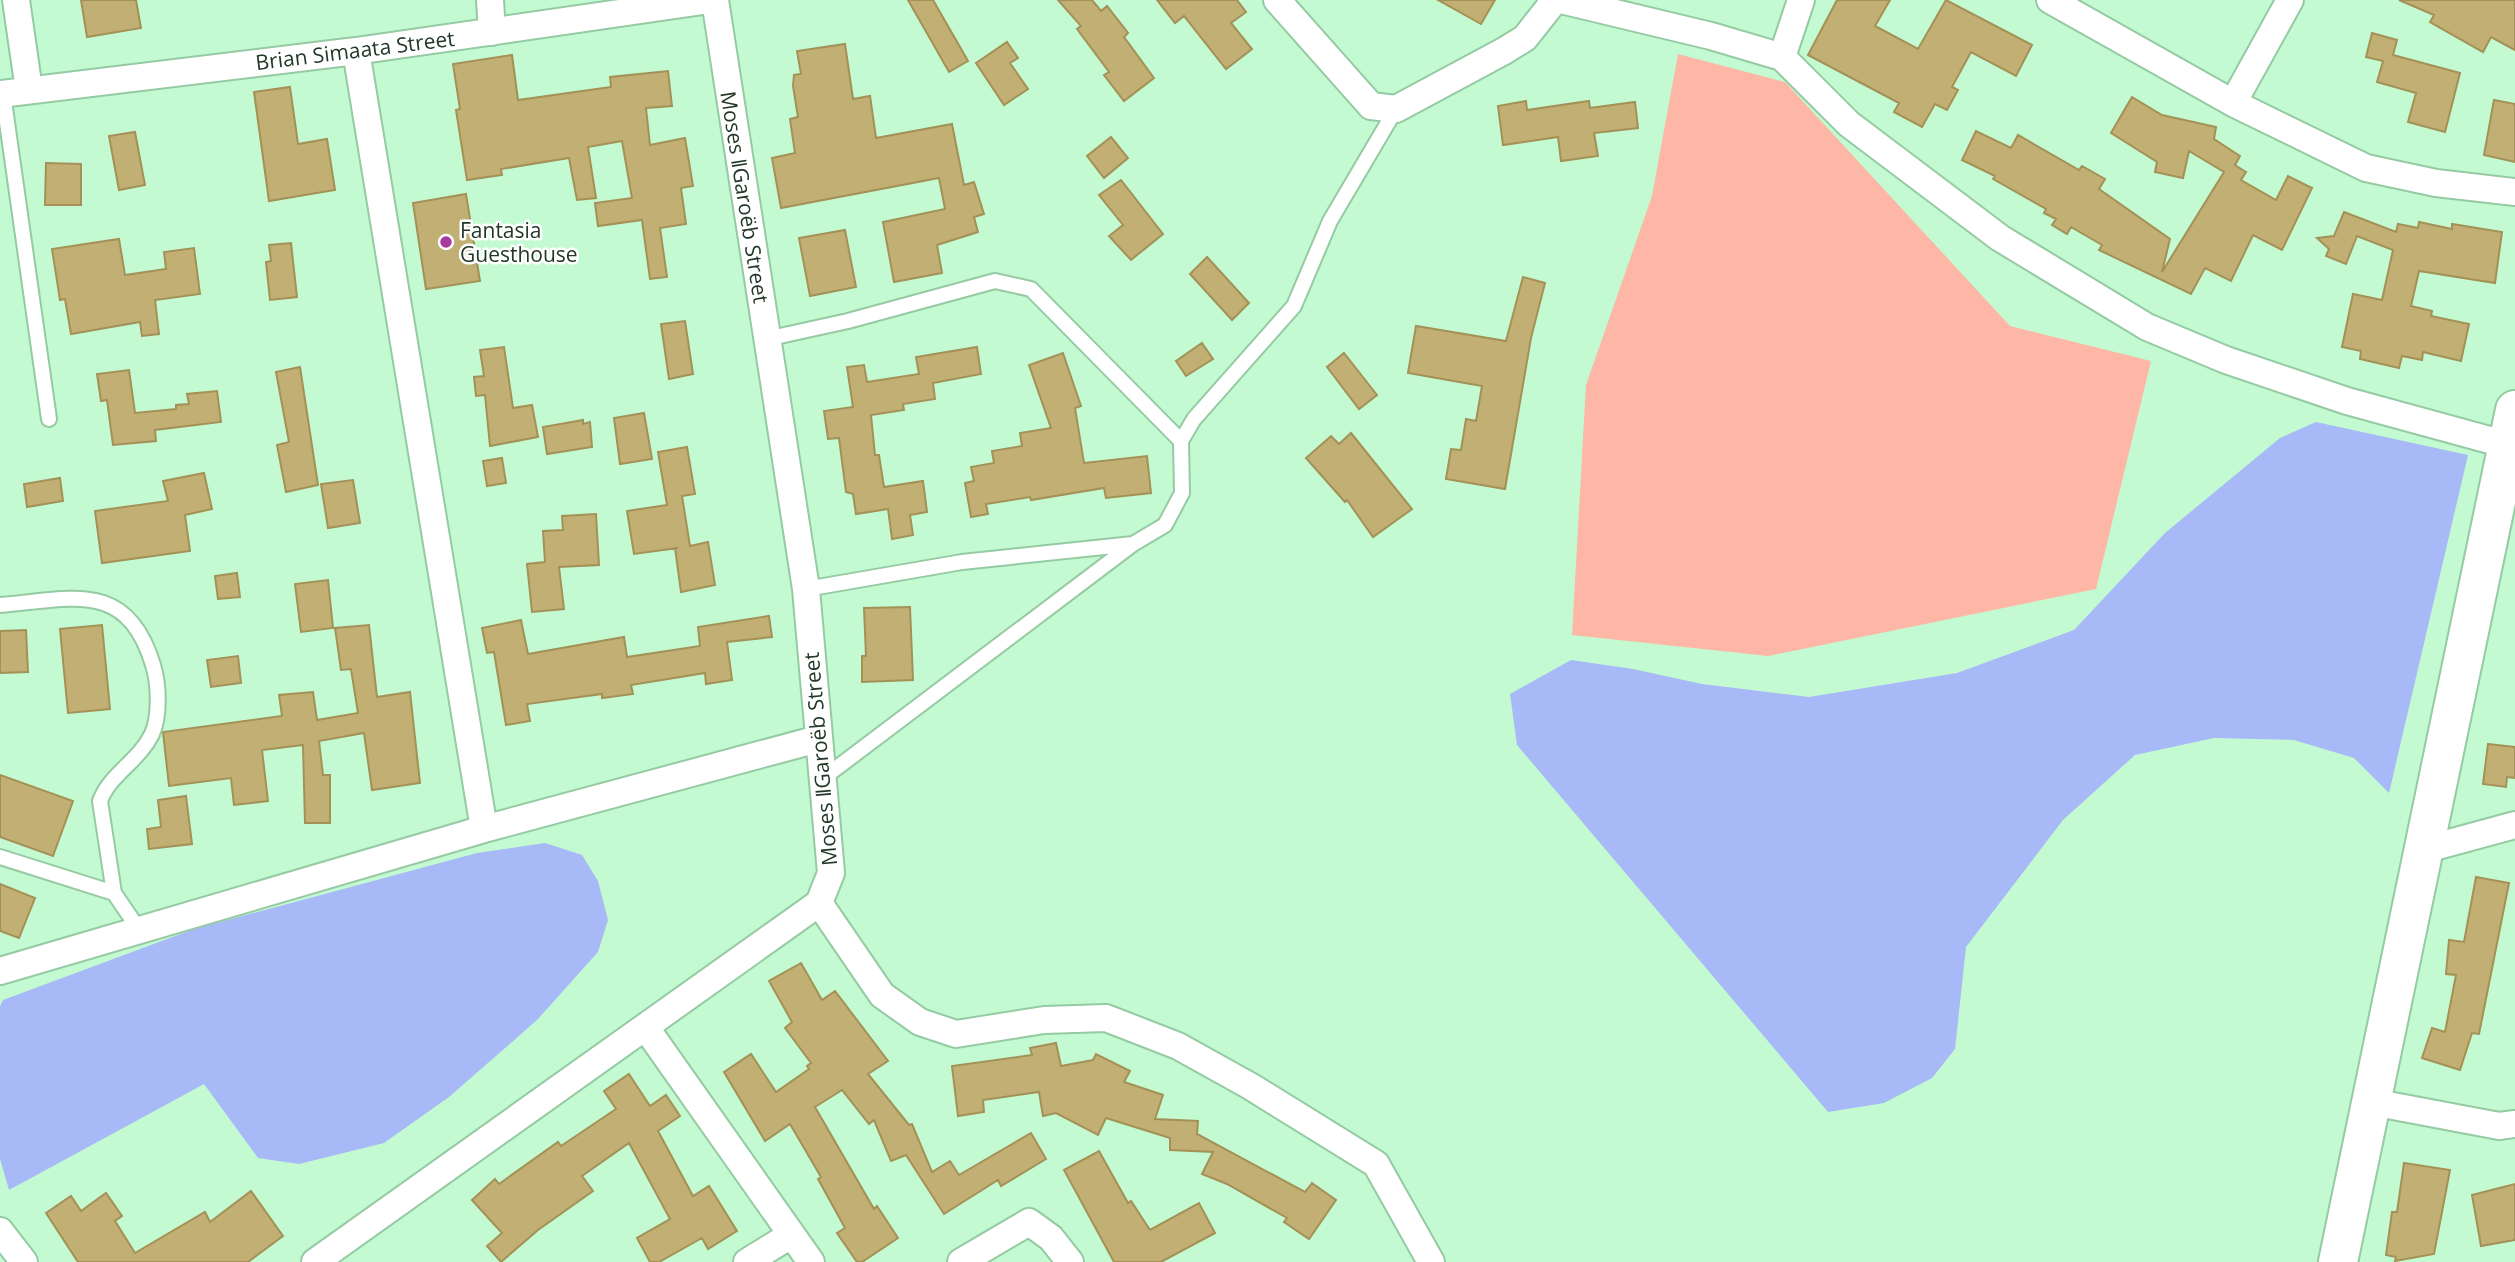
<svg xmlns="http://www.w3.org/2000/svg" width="2515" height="1262" font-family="'Open Sans',sans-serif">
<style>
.green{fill:#feb6a6}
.water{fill:#a8b9f7}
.building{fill:#c1af74;stroke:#a39157;stroke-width:2}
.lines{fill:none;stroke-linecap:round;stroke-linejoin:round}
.lane-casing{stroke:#95caa3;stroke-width:18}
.street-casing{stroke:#95caa3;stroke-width:30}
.secondary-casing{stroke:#95caa3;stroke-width:42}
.lane{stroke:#fff;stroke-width:14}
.street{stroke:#fff;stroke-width:26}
.secondary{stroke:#fff;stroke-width:38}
.poi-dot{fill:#a73b9b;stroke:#fff;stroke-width:2.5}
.labels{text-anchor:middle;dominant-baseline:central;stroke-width:5;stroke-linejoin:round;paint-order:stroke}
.street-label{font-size:21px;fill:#223829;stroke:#fff}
.poi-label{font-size:21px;fill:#223829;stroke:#fff;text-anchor:start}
</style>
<rect width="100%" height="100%" fill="#c3fad1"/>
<path class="green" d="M1678,54L1785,82L2010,326L2151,361L2096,589L1768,656L1572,635L1586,385L1652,196Z"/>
<path class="water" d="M2316,422L2468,455L2389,793L2354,758L2294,740L2214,738L2135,755L2063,820L1966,947L1955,1049L1932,1078L1884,1103L1828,1112L1517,745L1510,694L1571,660L1633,669L1702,684L1809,697L1957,673L2074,630L2165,533L2280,438Z
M545,843L582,855L598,881L608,920L598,952L537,1020L449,1097L384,1143L299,1164L258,1158L204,1084L9,1190L0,1159V1006L3,1000L194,929L477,853Z"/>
<path class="building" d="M81,0H136L141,28L87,37Z
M908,0H933L968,61L949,72Z
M1058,0H1092L1101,11L1107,6L1128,33L1124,37L1154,78L1124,101L1104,75L1109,72L1077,29L1081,26Z
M1157,0H1237L1246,12L1231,23L1252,49L1226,69L1184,16L1175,23Z
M1438,0H1495L1481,24Z
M1837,0H1890L1875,26L1918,49L1946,0L2032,45L2016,76L1971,52L1952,87L1958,90L1947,110L1935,104L1922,127L1894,112L1899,103L1808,55Z
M2399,0H2515V50L2491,37L2483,52L2430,22L2434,15Z
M2372,33L2397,40L2393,55L2460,73L2445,132L2408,122L2416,93L2377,82L2383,61L2366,57Z
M1007,42L1018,58L1010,63L1028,89L1004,105L976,63Z
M845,44L853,99L870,96L876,138L952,124L964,185L974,182L984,214L974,217L978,232L937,245L942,273L894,282L883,222L945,209L939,178L781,208L772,158L795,153L790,119L798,117L793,86L794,75L801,74L797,51Z
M512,55L518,100L611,87L610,77L668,71L672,106L646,108L650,145L685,138L693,186L681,188L686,224L660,228L667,277L650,279L642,220L598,226L595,203L632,198L622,141L588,147L596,198L577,200L569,158L501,169L502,175L467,180L456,110L460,109L453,64Z
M290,87L298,144L327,139L335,190L269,201L254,92Z
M2132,97L2162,115L2216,127L2214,139L2240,156L2235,165L2246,172L2241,180L2276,200L2288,176L2312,188L2282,250L2253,235L2231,281L2205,268L2191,294L2099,250L2102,245L2071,227L2067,234L2052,225L2056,219L2044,213L2046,209L1993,179L1995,176L1962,160L1976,131L2011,148L2018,135L2079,170L2082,166L2105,179L2099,189L2170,239L2162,272L2224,172L2189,151L2183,178L2155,172L2157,162L2111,133Z
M2494,100L2515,104V162L2484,155Z
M1526,101L1527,110L1589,101L1590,108L1635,102L1638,128L1594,133L1598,156L1561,161L1558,137L1503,145L1498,106Z
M135,132L145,185L119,190L109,136Z
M1111,137L1128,158L1104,178L1087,156Z
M46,163L81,164V205H45Z
M1121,180L1163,234L1131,260L1109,236L1123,225L1099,195Z
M466,194L480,281L426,289L413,203Z
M2344,212L2396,232L2398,224L2418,228L2419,222L2452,229V224L2502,232L2495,283L2419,271L2411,306L2432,311L2431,316L2469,324L2461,361L2423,352L2422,360L2402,356L2399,368L2360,359L2361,351L2342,347L2353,294L2382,300L2393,250L2357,236L2346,264L2326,256L2329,249L2317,238L2334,236Z
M845,230L856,287L810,296L799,238Z
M119,239L125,275L166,269L164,252L194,248L200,294L155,300L159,334L142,336L140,322L71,334L65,299L60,300L52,249Z
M291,243L297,297L270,300L266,262L271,261L269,245Z
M1207,257L1249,303L1232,320L1190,274Z
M1523,277L1545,283L1531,338L1505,489L1446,479L1451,449L1461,450L1466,419L1476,421L1482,386L1408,373L1416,326L1506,341Z
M685,321L693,374L669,379L661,324Z
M1202,343L1213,359L1186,376L1176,361Z
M504,347L513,408L532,405L538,437L490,446L485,395L476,396L474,377L484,376L480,350Z
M977,347L981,374L933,383L935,399L903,404L904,410L871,415L875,455H879L884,487L923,481L927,512L910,515L913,535L892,539L888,509L856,514L853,494L846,492L839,438L828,439L824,411L853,407L847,367L864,365L867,382L919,374L916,357Z
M1063,353L1081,406L1075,408L1084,463L1147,456L1151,493L1106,498L1104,488L1031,500L1030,497L986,504L988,514L971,517L965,483L974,481L971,467L994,463L992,451L1022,446L1020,433L1051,428L1029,365Z
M1344,353L1377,395L1359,409L1327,367Z
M300,367L318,485L286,492L277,445L289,442L276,372Z
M129,370L135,413L176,409V405L189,404L187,394L217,391L221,422L155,430L156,441L113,445L107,400L101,401L97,374Z
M644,413L652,459L620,464L614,418Z
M583,420V424L590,422L592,447L547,454L543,427Z
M1351,433L1412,509L1373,537L1347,500L1345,502L1306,458L1331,436L1339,444Z
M687,447L695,494L682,496L690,546L708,542L715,585L681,592L675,548H678L634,554L627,511L667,505L658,452Z
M502,458L506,483L487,486L483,461Z
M204,473L212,509L185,515L190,551L102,563L95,511L168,501L163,481Z
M60,478L63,501L27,507L24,484Z
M353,480L360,523L328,528L321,484Z
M596,514L599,565L559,567L564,609L532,612L527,564L545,562L543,531L563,530L562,516Z
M237,573L240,597L218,599L215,576Z
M328,580L333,628L301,632L295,584Z
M910,607L913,680L862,682V656H866L864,608Z
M769,616L772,637L727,642L732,680L706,684L705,673L631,685L633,694L602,698V694L527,704L530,721L506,725L494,652L487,653L482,628L521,620L528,654L624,637L627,657L700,646L698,627Z
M102,625L110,709L68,713L60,629Z
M369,625L377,697L410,692L420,783L372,790L364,733L319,741L323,775H330V823H305L303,745L262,750L268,801L234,805L231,778L169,786L163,732L282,716L279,695L313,692L317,720L358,713L351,669L341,670L335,628Z
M26,630L28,672L0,673V631Z
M238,656L241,683L211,687L207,660Z
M2488,744L2515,747V778L2507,777L2506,787L2483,784Z
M0,775L73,801L53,856L0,837Z
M186,796L192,844L149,849L147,829L161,827L158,800Z
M2476,877L2509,883L2479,1034L2472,1033L2460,1070L2422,1058L2432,1028L2445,1032L2456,975L2446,974L2449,940L2464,942Z
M0,884L35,898L19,938L0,931Z
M801,963L822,1000L835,991L888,1061L868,1074L909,1125L912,1124L932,1172L950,1161L959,1175L1031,1133L1046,1159L1001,1186L998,1180L944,1214L906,1155L891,1161L874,1120L869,1124L842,1090L815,1107L874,1209L877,1206L898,1238L862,1262H857L837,1233L845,1228L818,1179L821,1177L790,1124L765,1141L724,1072L751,1054L776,1092L809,1069L807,1066L811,1063L785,1028L792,1022L769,981Z
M1056,1043L1061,1066L1093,1060L1096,1054L1130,1071L1124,1082L1163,1095L1155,1119L1198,1121L1197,1134L1305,1192L1312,1183L1336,1200L1309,1239L1284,1222L1287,1218L1227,1184L1202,1174L1213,1152L1170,1150V1138L1106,1118L1098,1135L1056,1113L1043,1116L1039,1092L983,1100L984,1112L958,1116L952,1066L1032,1055L1030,1048Z
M629,1074L650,1106L666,1095L680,1116L658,1131L693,1196L709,1186L737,1231L708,1249L702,1238L659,1262H650L637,1238L670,1219L629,1143L582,1176L593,1191L538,1230L501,1262L487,1246L502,1233L472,1200L495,1179L499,1184L558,1142L561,1146L616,1109L604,1091Z
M1099,1151L1128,1203L1131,1201L1150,1230L1199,1203L1215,1233L1161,1262H1114L1064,1170Z
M2404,1163L2450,1170L2434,1254L2395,1261L2396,1257L2386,1255L2392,1212H2397Z
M2515,1184V1240L2481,1246L2472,1195Z
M251,1191L283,1236L248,1262H78L46,1213L71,1196L81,1211L106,1193L122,1216L115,1221L135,1253L205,1212L210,1222Z"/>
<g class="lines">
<defs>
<path id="lane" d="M3,94L49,419
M766,339L848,321L995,281L1031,289L1181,441
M806,589L962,562L1133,544L1165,525L1182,493L1181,441L1194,419L1294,306L1330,221L1396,109
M0,605C72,599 127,579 153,665C159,684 160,716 152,734C139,761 110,774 100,801L114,893L140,931
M822,779L1133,544
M0,857L114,893"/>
<path id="street" d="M16,0L29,90
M490,0L492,32
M1277,0L1371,106L1396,109L1504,51L1525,38L1555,0
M1561,0L1711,36L1782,57L1849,124L2000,238L2147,327L2226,360L2347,401L2515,447
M2050,0L2233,103L2366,168L2436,183L2515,192
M356,51L484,829
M1782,57L1801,0
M0,94L356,51L710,0
M2233,103L2290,0
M2423,850L2515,825
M819,903L882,995L920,1022L956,1034L1044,1020L1106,1018L1178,1046L1250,1086L1376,1164L1431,1262
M0,971L484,829L818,739
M646,1028L811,1262
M2372,1102L2499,1126L2515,1124
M0,1231L24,1262
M315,1262L819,903L831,873L806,589L715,0
M747,1262L791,1235
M961,1262L1029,1222L1051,1238L1070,1262"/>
<path id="secondary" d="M2338,1262L2515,410"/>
</defs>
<use href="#lane" class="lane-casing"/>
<use href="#street" class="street-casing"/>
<use href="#secondary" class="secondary-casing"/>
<use href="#lane" class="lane"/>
<use href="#street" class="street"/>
<use href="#secondary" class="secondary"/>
</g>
<circle class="poi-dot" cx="446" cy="242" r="7"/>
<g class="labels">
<g class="street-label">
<text transform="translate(355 50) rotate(-7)">Brian Simaata Street</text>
<text transform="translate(745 197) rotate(81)">Moses ǁGaroëb Street</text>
<text transform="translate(820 759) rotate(-95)">Moses ǁGaroëb Street</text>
</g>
<g class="poi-label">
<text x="460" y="230">Fantasia<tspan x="460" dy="24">Guesthouse</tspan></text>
</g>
</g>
</svg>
